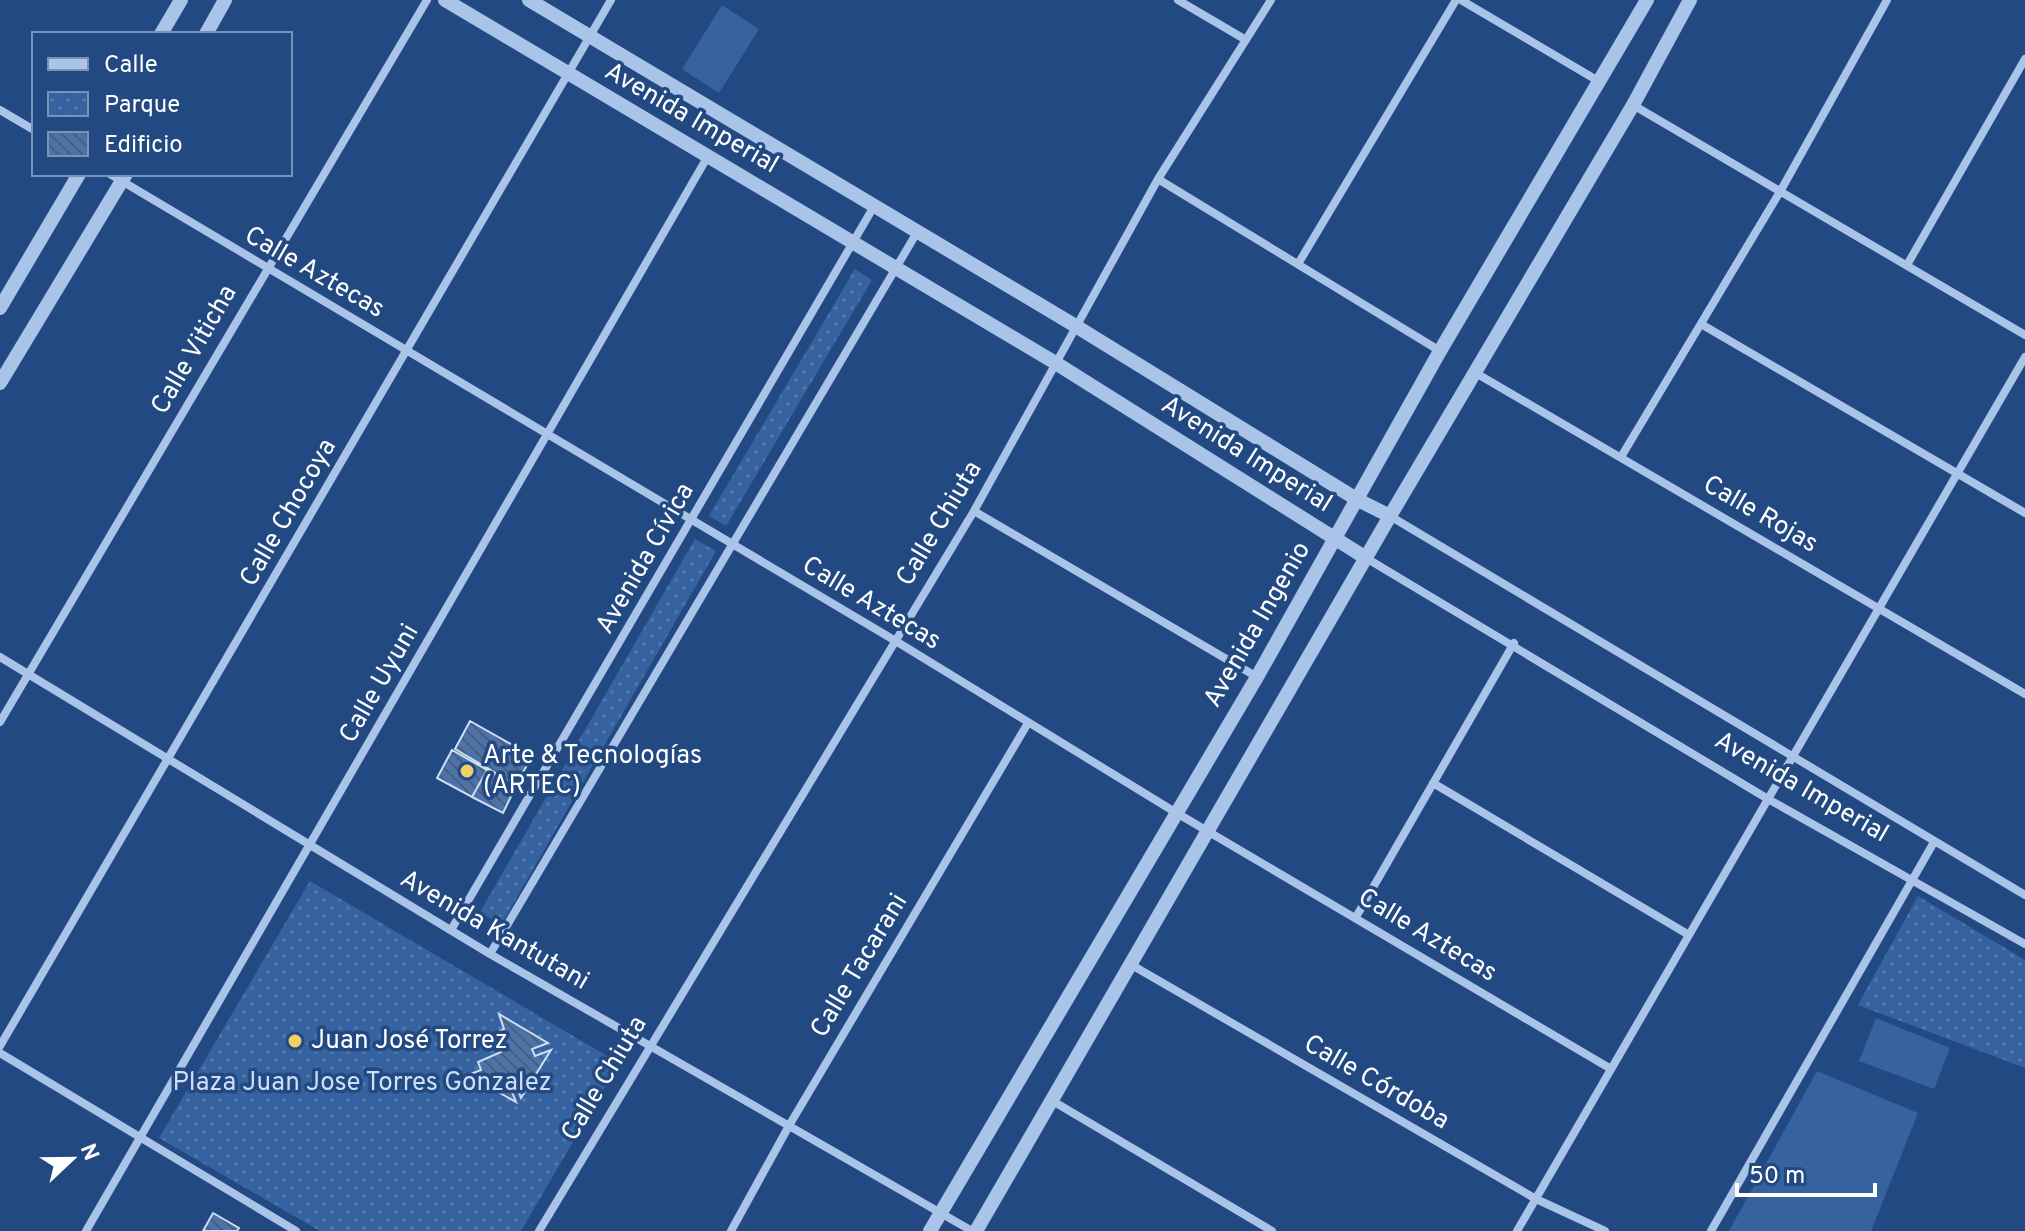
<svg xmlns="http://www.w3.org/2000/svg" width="2025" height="1231" font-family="Overpass,sans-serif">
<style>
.grass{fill:#36639f}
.park{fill:url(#park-dots)}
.building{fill:url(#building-back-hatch);stroke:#cddef6;stroke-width:2}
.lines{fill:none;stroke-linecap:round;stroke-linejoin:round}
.minor{stroke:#a9c4e8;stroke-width:8}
.tertiary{stroke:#a9c4e8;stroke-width:14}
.poi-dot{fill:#f3cf6b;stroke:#224981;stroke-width:3}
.labels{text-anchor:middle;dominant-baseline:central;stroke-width:7;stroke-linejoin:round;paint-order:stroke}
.street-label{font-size:26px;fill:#fff;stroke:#224981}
.poi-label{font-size:26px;fill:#fff;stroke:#224981;text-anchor:start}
.park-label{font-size:26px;fill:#cddef6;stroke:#224981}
</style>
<defs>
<pattern id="park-dots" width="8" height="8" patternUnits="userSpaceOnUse" patternTransform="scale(2)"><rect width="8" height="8" fill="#36639f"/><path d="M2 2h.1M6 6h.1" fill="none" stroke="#547aad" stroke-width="1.8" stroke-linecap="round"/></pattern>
<pattern id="building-back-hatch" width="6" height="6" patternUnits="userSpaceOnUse" patternTransform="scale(2)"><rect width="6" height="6" fill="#4b73aa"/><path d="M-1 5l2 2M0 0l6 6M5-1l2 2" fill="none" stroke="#4c5e76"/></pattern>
</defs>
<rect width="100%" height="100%" fill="#224981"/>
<path class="grass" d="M722,5L759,29L719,93L682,69Z
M1876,1018L1950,1048L1934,1089L1859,1061Z
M1817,1071L1918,1113L1871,1231H1729Z"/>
<path class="park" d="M855,269L872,280L726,526L709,516Z
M695,539L716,551L501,925L480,912Z
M310,881L619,1063L521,1231H320L159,1138Z
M1918,896L2025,960V1068L1858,1005Z"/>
<path class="building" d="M470,721L532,756L516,785L455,749Z
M452,750L487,770L472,797L437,778Z
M487,770L516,786L503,813L472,797Z
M499,1014L548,1043L532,1049L535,1056L551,1050L521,1098L516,1084L510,1087L516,1102L468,1075L481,1070L478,1062L501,1052L494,1034L504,1029Z
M213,1213L239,1228L237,1231H203Z"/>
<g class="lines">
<path class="minor" d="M1178,0L1246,40
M1461,0L1600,82
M1633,105L2025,335
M0,110L34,130
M110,174L894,640L1175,812L1611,1069
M1158,179L1440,351
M1298,264L1456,0
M1907,265L2025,59
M1701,324L2025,513
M1474,372L2025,694
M1621,457L1781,190L1887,0
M974,511L1257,677
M1390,516L2025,895
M1366,558L1768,799L2025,944
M0,657L490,954L972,1231
M0,722L427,0
M1433,783L1689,935
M1356,917L1514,643
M451,930L873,208
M490,954L916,234
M1130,964L1536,1199L1605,1231
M0,1046L611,0
M0,1053L296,1231
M1051,1100L1272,1231
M86,1231L708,156
M539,1231L974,511L1158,179L1271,0
M731,1231L790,1124L1028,723
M1517,1231L2025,357
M1711,1231L1934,842"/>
<path class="tertiary" d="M445,0L1054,362L1366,558
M529,0L1074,325L1358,500L1390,516
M161,34L181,0
M206,34L225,0
M0,308L79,174
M0,383L126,174
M930,1231L1257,677L1440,351L1647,0
M976,1231L1390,516L1633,105L1690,0"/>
</g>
<g class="poi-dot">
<circle cx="467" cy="771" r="8"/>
<circle cx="295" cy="1041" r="8"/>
</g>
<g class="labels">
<g class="street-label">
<text transform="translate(691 119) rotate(30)">Avenida Imperial</text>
<text transform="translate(314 273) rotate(30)">Calle Aztecas</text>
<text transform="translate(195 350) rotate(-60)">Calle Viticha</text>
<text transform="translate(1246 455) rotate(32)">Avenida Imperial</text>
<text transform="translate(289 513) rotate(-60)">Calle Chocoya</text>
<text transform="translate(1760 515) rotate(30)">Calle Rojas</text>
<text transform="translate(940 524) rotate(-59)">Calle Chiuta</text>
<text transform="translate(646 559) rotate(-60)">Avenida Cívica</text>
<text transform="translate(871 604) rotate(31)">Calle Aztecas</text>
<text transform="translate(1258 625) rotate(-60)">Avenida Ingenio</text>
<text transform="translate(380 684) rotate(-60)">Calle Uyuni</text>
<text transform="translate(1801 788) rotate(30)">Avenida Imperial</text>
<text transform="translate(494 931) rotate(30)">Avenida Kantutani</text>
<text transform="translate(1427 936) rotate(31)">Calle Aztecas</text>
<text transform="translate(860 966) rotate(-59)">Calle Tacarani</text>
<text transform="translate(605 1079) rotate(-59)">Calle Chiuta</text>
<text transform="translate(1376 1083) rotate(30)">Calle Córdoba</text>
</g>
<g class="poi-label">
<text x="483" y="756">Arte &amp; Tecnologías<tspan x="483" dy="30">(ARTEC)</tspan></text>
<text x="311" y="1041">Juan José Torrez</text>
</g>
<g class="park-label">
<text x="362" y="1083">Plaza Juan Jose Torres Gonzalez</text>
</g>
</g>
<rect x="32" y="32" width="260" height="144" fill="#224981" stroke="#7a92b3" stroke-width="2"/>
<rect x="48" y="58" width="40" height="12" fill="#a9c4e8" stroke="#7a92b3" stroke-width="2"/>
<text x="104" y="72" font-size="24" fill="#ffffff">Calle</text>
<rect x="48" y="92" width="40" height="24" fill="url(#park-dots)" stroke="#7a92b3" stroke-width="2"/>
<text x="104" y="112" font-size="24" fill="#ffffff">Parque</text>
<rect x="48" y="132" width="40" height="24" fill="url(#building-back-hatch)" stroke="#7a92b3" stroke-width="2"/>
<text x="104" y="152" font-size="24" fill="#ffffff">Edificio</text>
<g transform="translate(72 1159) rotate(68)" stroke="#224981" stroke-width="6" paint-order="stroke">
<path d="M0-6L14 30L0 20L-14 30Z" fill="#ffffff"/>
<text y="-12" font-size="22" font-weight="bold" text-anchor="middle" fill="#ffffff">N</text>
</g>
<path d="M1737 1183v12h138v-12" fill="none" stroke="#ffffff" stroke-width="4"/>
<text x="1749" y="1183" font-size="24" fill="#ffffff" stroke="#224981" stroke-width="6" paint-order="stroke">50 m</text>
</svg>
